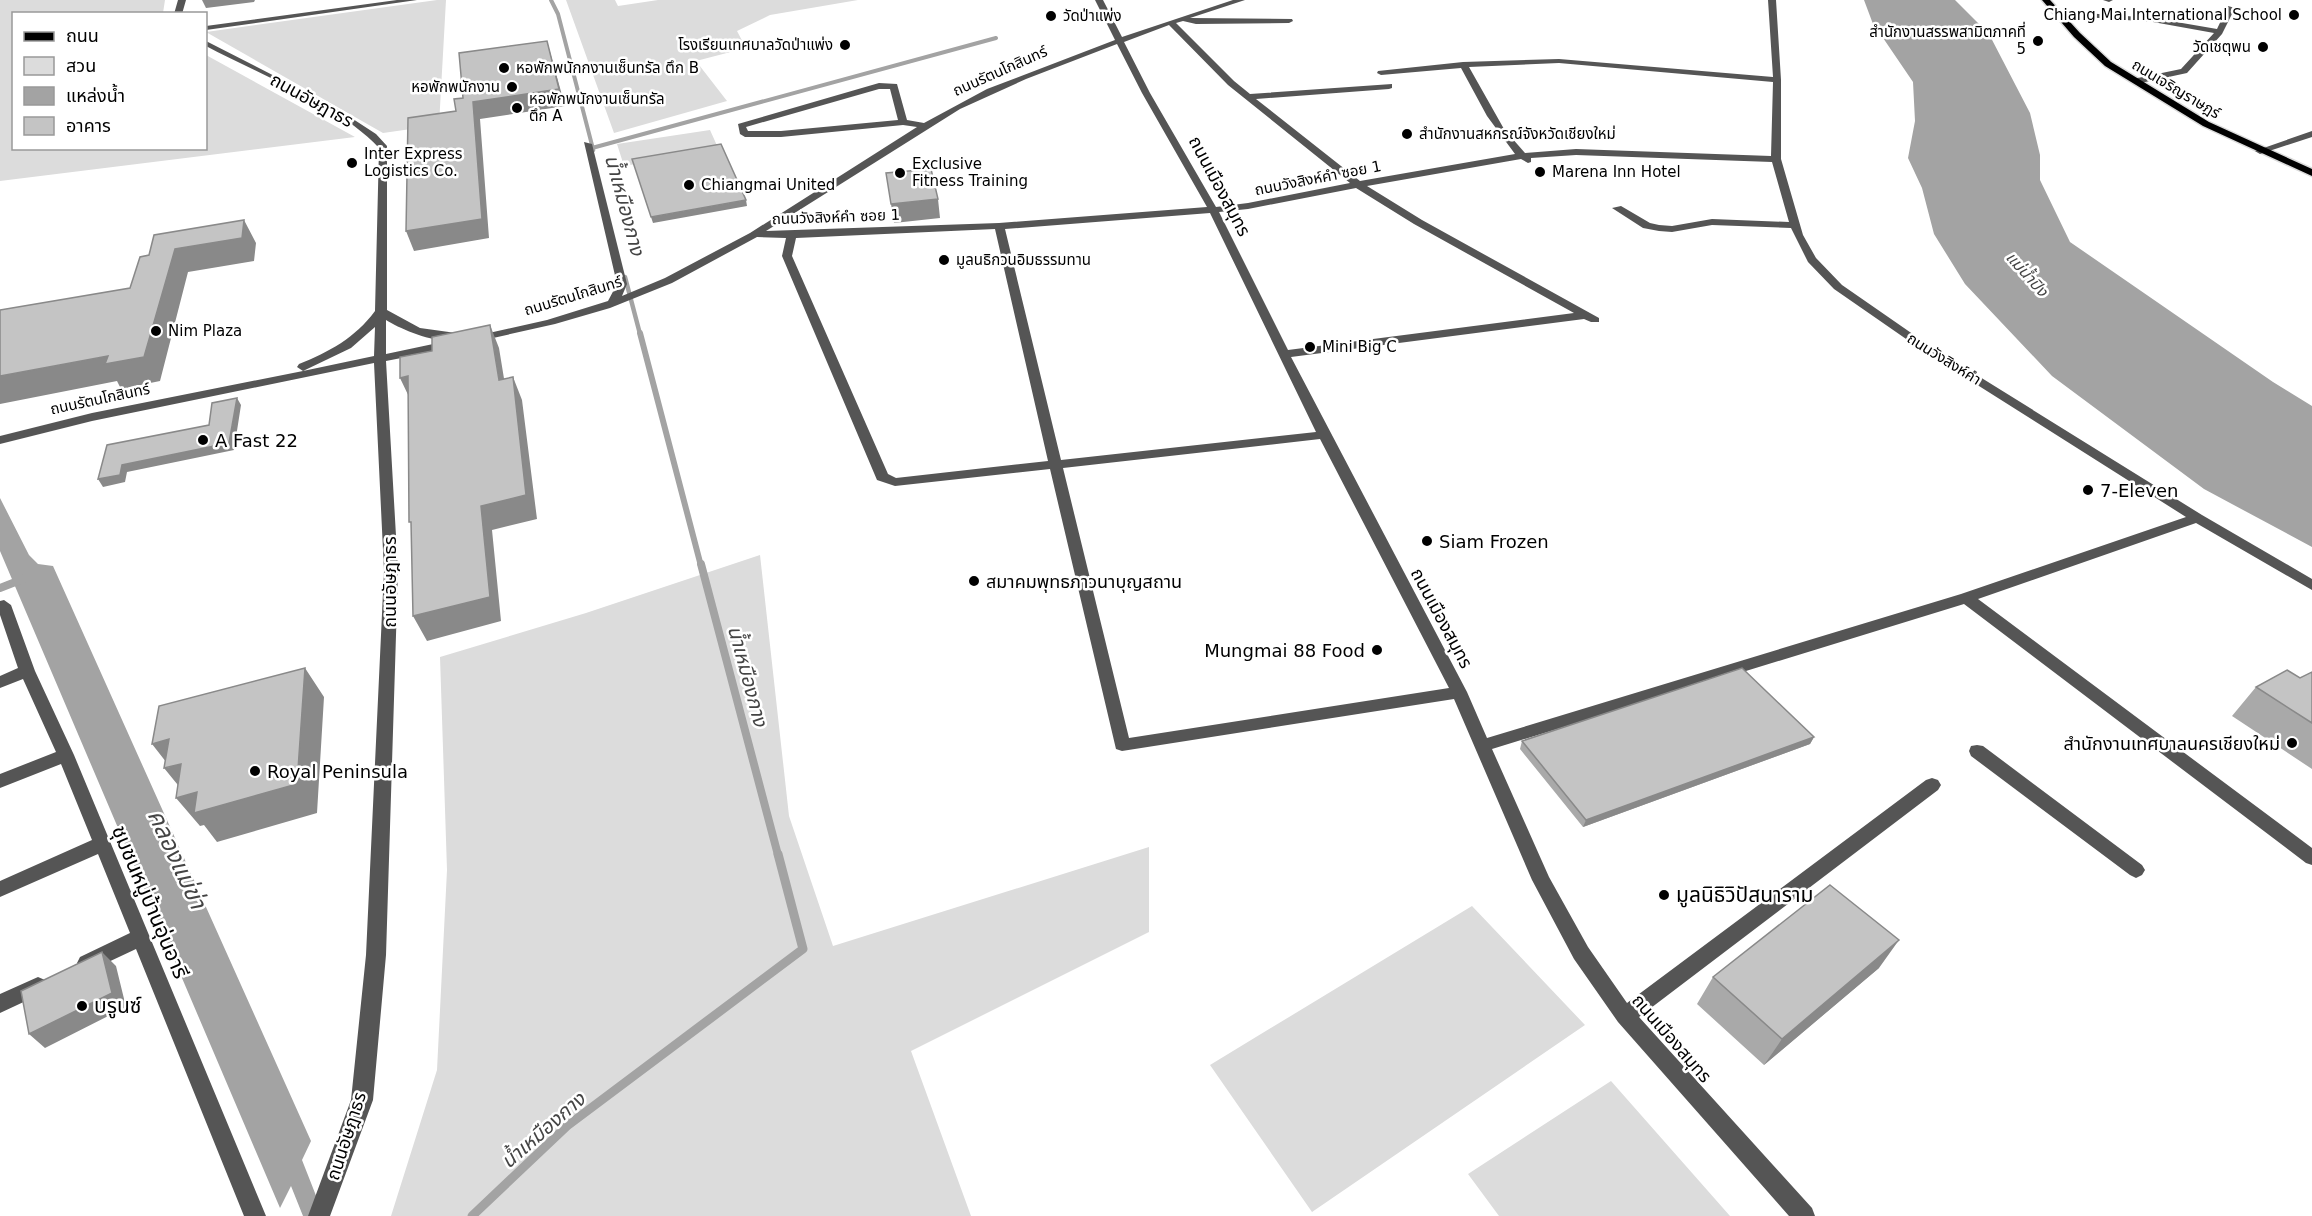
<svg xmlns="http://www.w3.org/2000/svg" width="2312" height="1216" font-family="'DejaVu Sans','Noto Sans Thai',sans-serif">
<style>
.green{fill:#dcdcdc}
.water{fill:#a3a3a3}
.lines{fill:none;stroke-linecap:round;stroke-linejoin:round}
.stream-far4{stroke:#a3a3a3;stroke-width:4}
.stream-far3{stroke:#a3a3a3;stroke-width:4.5}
.stream-far2{stroke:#a3a3a3;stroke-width:6}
.stream-far1{stroke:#a3a3a3;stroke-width:8}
.stream{stroke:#a3a3a3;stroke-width:9}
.major-casing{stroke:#dbdbdb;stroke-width:3}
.minor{fill:#555;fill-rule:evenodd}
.major{fill:#000;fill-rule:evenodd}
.wall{fill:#a9a9a9}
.shaded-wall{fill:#898989}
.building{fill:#c4c4c4;stroke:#898989;stroke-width:1.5}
.poi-dot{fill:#000;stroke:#fff;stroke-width:2}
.labels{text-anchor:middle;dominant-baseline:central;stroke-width:5;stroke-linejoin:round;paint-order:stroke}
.far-poi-label{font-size:15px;fill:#000;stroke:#fff;text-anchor:start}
.far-street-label{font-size:15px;fill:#000;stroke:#fff}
.far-water-label{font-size:16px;font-style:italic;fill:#444;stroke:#fff}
.street-label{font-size:18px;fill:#000;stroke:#fff}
.poi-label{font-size:18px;fill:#000;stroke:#fff;text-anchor:start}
.water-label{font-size:20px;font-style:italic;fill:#444;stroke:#fff}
.near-poi-label{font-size:21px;fill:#000;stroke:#fff;text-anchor:start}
.near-street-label{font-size:21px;fill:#000;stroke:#fff}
.near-water-label{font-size:24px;font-style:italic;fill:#444;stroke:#fff}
</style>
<rect width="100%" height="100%" fill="#fff"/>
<path class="green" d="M0,0H165L163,13L14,14V148H206V55L355,137L0,181Z
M437,0H446L439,125L383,133L206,32Z
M566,0H615L618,6L658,0H858L770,15L737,31L746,48L696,61L727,101L614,133Z
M710,130L719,150L624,166L617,144Z
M760,555L789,816L833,946L1149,847V932L911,1051L971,1216H391L437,1070L447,870L440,657L586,613Z
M1472,906L1585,1025L1312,1212L1210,1065Z
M1611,1081L1730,1216H1499L1468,1174Z"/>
<path class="water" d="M1864,0H1955L1989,34L2030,113L2040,155V180L2070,242L2273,382L2312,406V547L2204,489L2052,376L1965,284L1934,234L1922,188L1908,158L1915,121L1913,82L1879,32L1886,29L1873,24Z
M0,498L29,555L38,564L53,566L311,1141L302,1160L324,1216H303L291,1186L280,1208L0,551Z"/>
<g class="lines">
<path class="stream-far4" d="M551,0L558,14L593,149
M592,148L996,38"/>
<path class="stream-far3" d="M592,147L593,150
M625,277L640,334"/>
<path class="stream-far2" d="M640,333L701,566"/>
<path class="stream-far1" d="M701,564L778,855
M0,588L23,579"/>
<path class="stream" d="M472,1216L567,1126L803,949L778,854"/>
<defs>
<path id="major" d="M2042,0H2050L2080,33L2111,62L2209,122L2312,169V176L2203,126L2105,66L2074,37Z"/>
</defs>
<use href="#major" class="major-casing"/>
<path class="minor" d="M178,0H186L182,14H174Z
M397,0H417L206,30V26Z
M1095,0H1103L1122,37L1233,0H1245L1190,18L1292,19L1293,21L1289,23L1196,24L1183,21L1176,23L1234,81L1250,94L1392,84V88L1389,89L1256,99L1360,181L1515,154L1487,116L1461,68L1381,75L1377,73L1378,71L1463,62L1559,59L1773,77L1768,0H1776L1781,80V159L1803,235L1816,258L1842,285L1930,346L2202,515L2312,579V590L2196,523L1978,599L2312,848V865L2306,863L1964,604L1492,749L1549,877L1588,947L1627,1003L1926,780L1932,778L1938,780L1941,785L1938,790L1639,1017L1812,1208L1815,1216H1789L1618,1022L1574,959L1532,880L1454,699L1122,751L1116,749L1050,469L895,486L877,480L782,256L786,238L757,237L672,283L610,308L555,324L475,342L469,339L471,337L547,320L608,301L617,284L584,142L592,144L627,284L622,296L665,278L750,233L917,127L903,125L781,137H745L740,134L738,124L879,83L897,84L907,120L924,123L987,89L1115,40ZM1169,25L1228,85L1350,183L1248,203L1216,207L1150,93L1124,42ZM1117,44L1142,93L1207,207L999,223L766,231L960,109L1026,79ZM1559,63L1773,82L1771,156L1576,149L1525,153L1504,129L1469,67ZM879,89H890L898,120L781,131H748L746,127ZM1576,155L1772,162L1789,222L1712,219L1672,226L1659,225L1650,223L1621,206L1612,208L1643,228L1659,231L1672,232L1712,225L1791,228L1808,262L1834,289L1922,350L2186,517L1961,594L1487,738L1467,692L1291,357L1584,319L1591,322H1599V318L1422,220L1367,186L1521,159L1528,163L1531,162V158ZM1356,188L1414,224L1574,313L1288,350L1219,212L1248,209ZM1210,213L1316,432L1061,460L1005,229ZM995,229L1048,461L896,478L888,474L792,256L796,238ZM1320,439L1449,688L1129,738L1063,468Z
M2103,0H2113L2109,2Z
M2228,6L2235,8L2222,34L2187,73L2136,84L2132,81L2133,79L2181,69L2214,33L2153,22L2058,15L2054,13L2058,11L2153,18L2217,29Z
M206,41L333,106L376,134L387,146V310L420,328L456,333L462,336C446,349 402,330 386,320V354L452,340L458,344L452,348L386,361L398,571L386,955L373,1100L330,1216H308L351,1100L366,955L384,571L374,363L92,421L0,444V436L92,413L303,371L297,367L299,364C329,352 355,338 375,311L379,148C341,106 257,73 206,46ZM375,327L374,356L303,371L351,348Z
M2312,131V137L2260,154L2255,151Z
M4,600L11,605L35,671L74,755L266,1216H244L136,949L87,972L80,969L77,963L80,957L130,933L98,854L0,897V881L92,840L61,764L0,788V774L56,752L23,679L0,688V676L18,668L0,615V601Z
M1977,745L1983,746L2142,865L2145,870L2142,875L2136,878L2130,875L1971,756L1969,751L1971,746Z
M38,977L45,980L48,986L45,992L0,1013V994Z"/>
<use href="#major" class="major"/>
</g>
<path class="wall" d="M2312,672V769L2232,716L2256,687L2300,678Z
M1814,737L1810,744L1583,827L1520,749L1522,741Z
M1879,968L1764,1065L1697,1004L1713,977Z"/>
<path class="shaded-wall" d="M202,0H255L254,2L206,8Z
M547,41L565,106L480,119L489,238L414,251L406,231L473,102Z
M938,199L940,218L894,223L891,204Z
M746,200L747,206L653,223L651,217Z
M244,220L256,243L254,261L188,272L160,381L121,389L117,381L0,404V376L108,356L175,249Z
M490,325L499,348L508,403L499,380Z
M408,376L411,401L400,378Z
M513,377L522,400L537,519L492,530L501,621L427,641L413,616L481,506Z
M237,398L241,405L234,450L127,472L125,482L103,487L98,479L122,465L229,443Z
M305,668L324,697L317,813L217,842L204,825L200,826L176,798L186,795L164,768L170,767L152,744Z
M1814,737L1810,744L1583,827L1586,820Z
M1899,940L1879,968L1764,1065L1782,1039Z
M102,952L116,966L126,1007L45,1048L29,1034Z"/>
<path class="building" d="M547,41L559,89L473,102L482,219L406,231L408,118L456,111L454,99L463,98L459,53Z
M721,144L746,200L651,217L632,159Z
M931,169L938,199L891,204L886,173Z
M244,220L242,238L175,249L144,357L105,364L108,356L0,376V310L130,288L140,257L149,255L154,235Z
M490,325L499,380L513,377L526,495L481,506L490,597L413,616L411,522H409L408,376L400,378V357L432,351V337Z
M237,398L229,443L122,465L120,475L98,479L107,445L209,425L212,403Z
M305,668L297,784L194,813L197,792L176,798L181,764L164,768L169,739L152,744L159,706Z
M1742,668L1814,737L1586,820L1522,741Z
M2287,670L2300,678L2312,672V723L2256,687Z
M1830,885L1899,940L1782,1039L1713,977Z
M102,952L112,993L29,1034L21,991Z"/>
<g class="poi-dot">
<circle cx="2294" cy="15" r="6"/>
<circle cx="1051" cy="16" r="6"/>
<circle cx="2038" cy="41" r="6"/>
<circle cx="845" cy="45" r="6"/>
<circle cx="2263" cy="47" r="6"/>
<circle cx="504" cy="68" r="6"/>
<circle cx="512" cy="87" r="6"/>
<circle cx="517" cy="108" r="6"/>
<circle cx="1407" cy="134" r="6"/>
<circle cx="352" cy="163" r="6"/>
<circle cx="1540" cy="172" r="6"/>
<circle cx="900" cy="173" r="6"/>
<circle cx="689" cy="185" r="6"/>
<circle cx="944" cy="260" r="6"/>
<circle cx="156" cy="331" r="6"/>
<circle cx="1310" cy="347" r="6"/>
<circle cx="203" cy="440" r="6"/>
<circle cx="2088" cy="490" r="6"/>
<circle cx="1427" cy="541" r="6"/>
<circle cx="974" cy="581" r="6"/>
<circle cx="1377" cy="650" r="6"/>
<circle cx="2292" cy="743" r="6"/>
<circle cx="255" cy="771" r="6"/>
<circle cx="1664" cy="895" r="6"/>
<circle cx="82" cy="1006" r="6"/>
</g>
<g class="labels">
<g class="far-poi-label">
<text x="2282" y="15" text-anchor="end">Chiang Mai International School</text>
<text x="1063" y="16">วัดป่าแพ่ง</text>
<text x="2026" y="32" text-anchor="end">สำนักงานสรรพสามิตภาคที่<tspan x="2026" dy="17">5</tspan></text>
<text x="833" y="45" text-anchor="end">โรงเรียนเทศบาลวัดป่าแพ่ง</text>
<text x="2251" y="47" text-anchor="end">วัดเชตุพน</text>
<text x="516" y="68">หอพักพนักกงานเซ็นทรัล ตึก B</text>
<text x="500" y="87" text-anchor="end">หอพักพนักงาน</text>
<text x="529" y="99">หอพักพนักงานเซ็นทรัล<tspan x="529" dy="17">ตึก A</tspan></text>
<text x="1419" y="134">สำนักงานสหกรณ์จังหวัดเชียงใหม่</text>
<text x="364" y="154">Inter Express<tspan x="364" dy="17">Logistics Co.</tspan></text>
<text x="912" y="164">Exclusive<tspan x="912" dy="17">Fitness Training</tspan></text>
<text x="1552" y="172">Marena Inn Hotel</text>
<text x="701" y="185">Chiangmai United</text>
<text x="956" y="260">มูลนธิกวนอิมธรรมทาน</text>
<text x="168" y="331">Nim Plaza</text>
<text x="1322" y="347">Mini Big C</text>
</g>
<g class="far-street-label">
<text transform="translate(1000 71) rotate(-24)">ถนนรัตนโกสินทร์</text>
<text transform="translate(2176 89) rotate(31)">ถนนเจริญราษฎร์</text>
<text transform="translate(1318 178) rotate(-11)">ถนนวังสิงห์คำ ซอย 1</text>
<text transform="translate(836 217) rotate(-2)">ถนนวังสิงห์คำ ซอย 1</text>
<text transform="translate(573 296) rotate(-17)">ถนนรัตนโกสินทร์</text>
<text transform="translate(1944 359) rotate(32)">ถนนวังสิงห์คำ</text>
<text transform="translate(100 399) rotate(-12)">ถนนรัตนโกสินทร์</text>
</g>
<g class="far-water-label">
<text transform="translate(2027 274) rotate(48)">แม่น้ำปิง</text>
</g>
<g class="street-label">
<text transform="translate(312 100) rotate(29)">ถนนอัษฎาธร</text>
<text transform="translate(1220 186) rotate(62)">ถนนเมืองสมุทร</text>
<text transform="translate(389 582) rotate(-90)">ถนนอัษฎาธร</text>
<text transform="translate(1442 618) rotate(62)">ถนนเมืองสมุทร</text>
<text transform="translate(1672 1038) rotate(49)">ถนนเมืองสมุทร</text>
<text transform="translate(346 1136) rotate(-72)">ถนนอัษฎาธร</text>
</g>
<g class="poi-label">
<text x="215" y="440">A Fast 22</text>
<text x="2100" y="490">7-Eleven</text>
<text x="1439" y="541">Siam Frozen</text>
<text x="986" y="581">สมาคมพุทธภาวนาบุญสถาน</text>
<text x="1365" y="650" text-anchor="end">Mungmai 88 Food</text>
<text x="2280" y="743" text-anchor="end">สำนักงานเทศบาลนครเชียงใหม่</text>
<text x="267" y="771">Royal Peninsula</text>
</g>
<g class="water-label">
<text transform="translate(625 205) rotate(75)">น้ำเหมืองกาง</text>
<text transform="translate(748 676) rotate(75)">น้ำเหมืองกาง</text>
<text transform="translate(543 1130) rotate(-41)">น้ำเหมืองกาง</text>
</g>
<g class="near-poi-label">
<text x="1676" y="895">มูลนิธิวิปัสนาราม</text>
<text x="94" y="1006">บรูนซ์</text>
</g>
<g class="near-street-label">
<text transform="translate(150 902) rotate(67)">ชุมชนหมู่บ้านอุ่นอารี</text>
</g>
<g class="near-water-label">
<text transform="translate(177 859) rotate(65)">คลองแม่ข่า</text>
</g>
</g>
<rect x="12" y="12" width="195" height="138" fill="#ffffff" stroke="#999999" stroke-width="1.5"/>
<rect x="24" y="32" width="30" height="9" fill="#000000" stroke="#999999" stroke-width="1.5"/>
<text x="66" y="42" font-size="18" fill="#000000">ถนน</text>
<rect x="24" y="57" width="30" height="18" fill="#dcdcdc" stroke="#999999" stroke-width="1.5"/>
<text x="66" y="72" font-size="18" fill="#000000">สวน</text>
<rect x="24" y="87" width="30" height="18" fill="#a3a3a3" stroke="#999999" stroke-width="1.5"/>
<text x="66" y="102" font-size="18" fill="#000000">แหล่งน้ำ</text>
<rect x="24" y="117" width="30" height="18" fill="#c4c4c4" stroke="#999999" stroke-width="1.5"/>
<text x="66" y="132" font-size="18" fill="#000000">อาคาร</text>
</svg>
